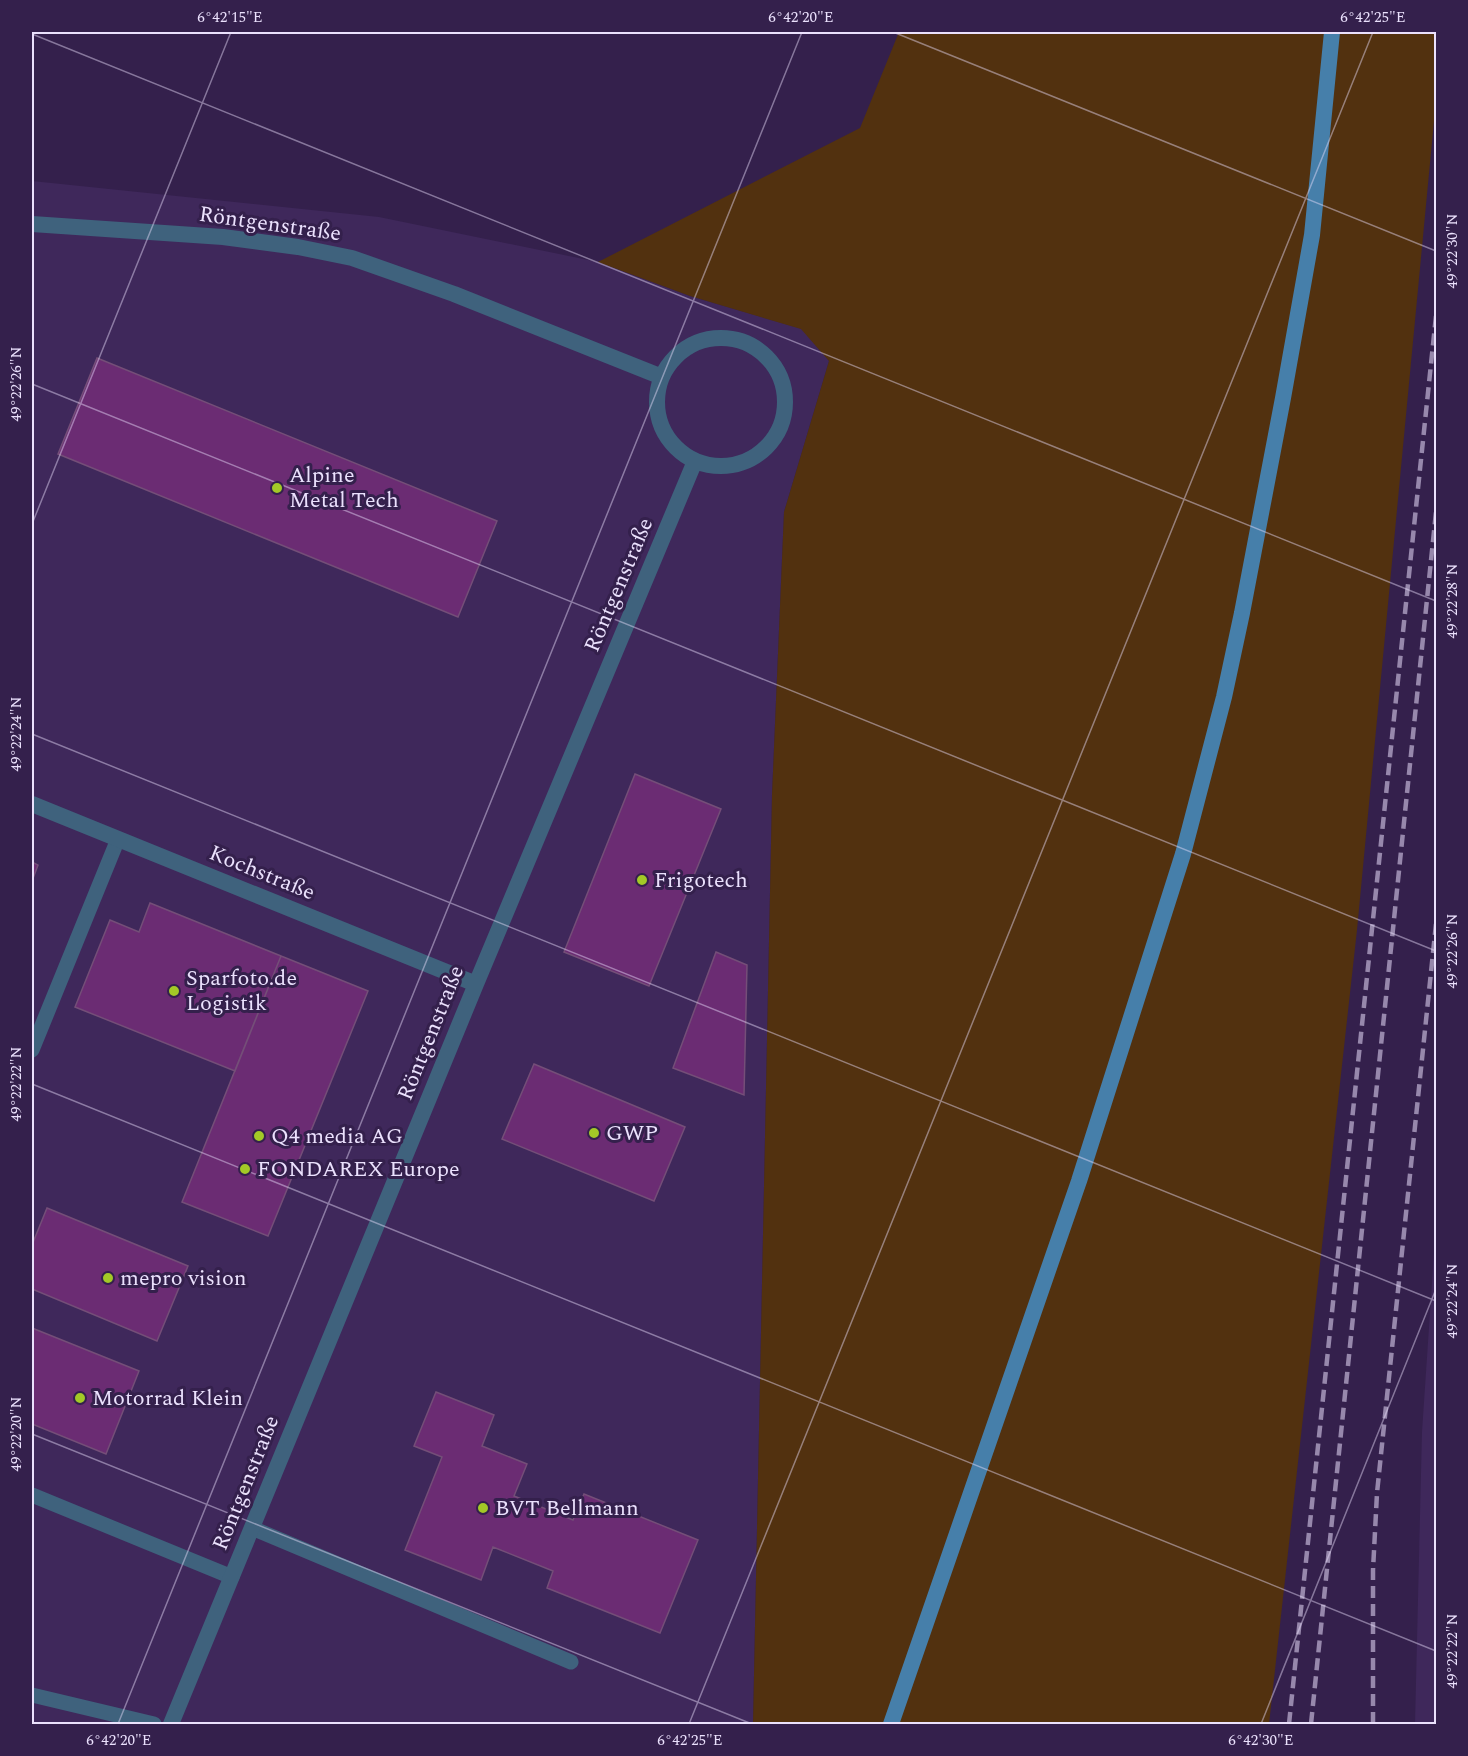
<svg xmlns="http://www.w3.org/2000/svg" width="1468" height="1756" font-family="Spectral,serif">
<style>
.built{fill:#3f285b}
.green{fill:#52310f}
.building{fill:#6b2c73;stroke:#744e78;stroke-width:1.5}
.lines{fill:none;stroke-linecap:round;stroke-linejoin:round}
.service{stroke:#3f627d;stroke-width:15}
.minor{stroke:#3f627d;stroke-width:16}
.secondary{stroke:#467faa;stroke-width:16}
.rail{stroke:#9788ac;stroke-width:4.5;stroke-dasharray:12 6;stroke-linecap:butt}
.ticks{fill:none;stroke:#ebe1fd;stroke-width:1.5;stroke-opacity:0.45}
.poi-dot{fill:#a3c927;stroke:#34204c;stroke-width:2}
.labels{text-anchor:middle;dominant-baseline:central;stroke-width:6;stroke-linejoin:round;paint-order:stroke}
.street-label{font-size:22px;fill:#ebe1fd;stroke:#34204c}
.poi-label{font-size:22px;fill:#ebe1fd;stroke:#34204c;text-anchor:start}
.neatline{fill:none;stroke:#ebe1fd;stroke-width:2}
.ticks-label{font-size:15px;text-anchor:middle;fill:#ebe1fd}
</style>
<rect width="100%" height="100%" fill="#34204c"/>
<path class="built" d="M32,181L379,217L598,262L690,296L802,329L829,361L784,512L772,795L753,1724H32Z
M1436,1223V1724H1415L1422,1432Z"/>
<path class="green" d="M899,32H1436V100L1357,930L1269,1724H753L772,795L784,512L829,361L801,329L690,296L598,262L860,128Z"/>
<path class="building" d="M97,358L497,521L458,617L58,454Z
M635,774L721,809L649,986L564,952Z
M32,862L38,865L32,881Z
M150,903L281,956L235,1071L75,1007L110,920L139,932Z
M716,952L747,965L744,1095L673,1068Z
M281,956L368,991L268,1236L182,1202Z
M534,1064L685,1127L654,1201L502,1139Z
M47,1208L188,1266L157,1341L32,1289V1245Z
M32,1328L139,1371L106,1454L32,1424Z
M436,1392L494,1415L482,1446L527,1464L514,1496L573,1520L584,1494L698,1540L660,1633L547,1588L553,1571L493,1547L481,1580L405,1550L442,1457L414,1446Z"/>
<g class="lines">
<path class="service" d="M32,1050L118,839
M32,1495L232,1577
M252,1528L571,1662
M32,1695L154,1724"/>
<path class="minor" d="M32,224L223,237L298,247L352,258L454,294L662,377
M657 402a64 64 0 1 1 128 0a64 64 0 1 1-128 0Z
M32,804L476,984
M171,1724L476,984L695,461"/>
<path class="secondary" d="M891,1724L1079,1181L1183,854L1224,697L1242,613L1283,398L1312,235L1332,32"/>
<path class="rail" d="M1289,1724L1436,316
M1311,1724L1436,512
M1373,1724V1570L1377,1493L1436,924"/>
</g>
<path class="ticks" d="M893,32L1436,251M32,34L1436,601M32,384L1436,951M32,524L231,32M32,734L1436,1301M32,1084L1436,1651M32,1434L752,1724M118,1724L802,32M689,1724L1373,32M1261,1724L1436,1289"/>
<g class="poi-dot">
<circle cx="277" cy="488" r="6"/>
<circle cx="642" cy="880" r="6"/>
<circle cx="174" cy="991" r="6"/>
<circle cx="594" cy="1133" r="6"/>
<circle cx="259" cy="1136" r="6"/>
<circle cx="245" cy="1169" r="6"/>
<circle cx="108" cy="1278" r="6"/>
<circle cx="80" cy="1398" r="6"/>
<circle cx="483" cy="1508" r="6"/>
</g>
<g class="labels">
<g class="street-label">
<text transform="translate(270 224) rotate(8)">Röntgenstraße</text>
<text transform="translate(619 585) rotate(-67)">Röntgenstraße</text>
<text transform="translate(262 873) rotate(22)">Kochstraße</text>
<text transform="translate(431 1033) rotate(-68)">Röntgenstraße</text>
<text transform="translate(246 1483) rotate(-68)">Röntgenstraße</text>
</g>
<g class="poi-label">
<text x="289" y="475">Alpine<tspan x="289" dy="25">Metal Tech</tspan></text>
<text x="654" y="880">Frigotech</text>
<text x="186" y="978">Sparfoto.de<tspan x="186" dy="25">Logistik</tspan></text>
<text x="606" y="1133">GWP</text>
<text x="271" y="1136">Q4 media AG</text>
<text x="257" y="1169">FONDAREX Europe</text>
<text x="120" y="1278">mepro vision</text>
<text x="92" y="1398">Motorrad Klein</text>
<text x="495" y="1508">BVT Bellmann</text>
</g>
</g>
<rect width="1468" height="1756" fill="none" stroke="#34204c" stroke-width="66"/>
<rect x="33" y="33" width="1402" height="1690" class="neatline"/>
<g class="ticks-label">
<text x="230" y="22">6°42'15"E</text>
<text x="801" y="22">6°42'20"E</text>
<text x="1373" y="22">6°42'25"E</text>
<text transform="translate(1452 251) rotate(-90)" y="5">49°22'30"N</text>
<text transform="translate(16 384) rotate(-90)" y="5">49°22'26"N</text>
<text transform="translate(1452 601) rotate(-90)" y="5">49°22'28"N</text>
<text transform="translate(16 734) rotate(-90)" y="5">49°22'24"N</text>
<text transform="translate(1452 951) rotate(-90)" y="5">49°22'26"N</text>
<text transform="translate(16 1084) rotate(-90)" y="5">49°22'22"N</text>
<text transform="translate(1452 1301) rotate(-90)" y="5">49°22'24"N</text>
<text transform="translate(16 1434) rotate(-90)" y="5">49°22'20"N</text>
<text transform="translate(1452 1651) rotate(-90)" y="5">49°22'22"N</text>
<text x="119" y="1745">6°42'20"E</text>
<text x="690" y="1745">6°42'25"E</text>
<text x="1261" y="1745">6°42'30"E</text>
</g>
</svg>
